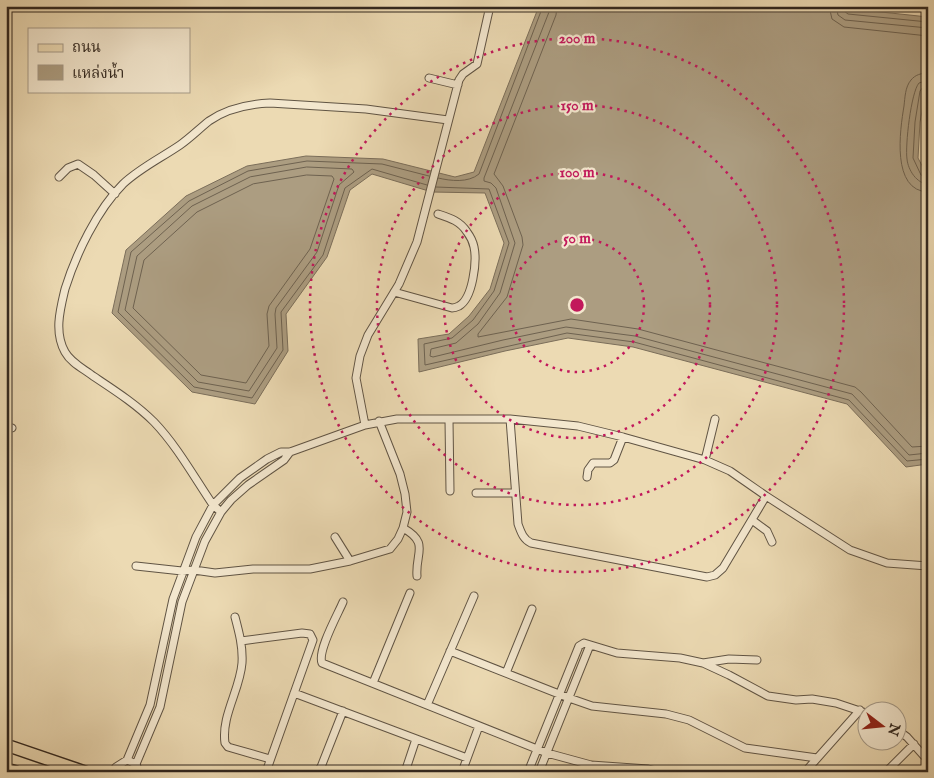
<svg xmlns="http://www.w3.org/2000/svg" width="934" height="778" font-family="'IM FELL English','Noto Serif Thai',serif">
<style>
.water{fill:#ac9d81;stroke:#7b6e5a}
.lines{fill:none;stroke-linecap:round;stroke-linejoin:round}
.shore{stroke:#6e6250;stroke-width:1}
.street-casing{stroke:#605444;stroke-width:9}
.primary-casing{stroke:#31271f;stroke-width:14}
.street{stroke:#f3e7ce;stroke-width:7}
.primary{stroke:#ecdab3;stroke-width:11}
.ring{fill:none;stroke:#c2185b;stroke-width:2.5;stroke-dasharray:2.5 5}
.centre{fill:#c2185b;stroke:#f3e7ce;stroke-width:2.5}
.ring-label{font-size:15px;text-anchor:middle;font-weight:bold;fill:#c2185b;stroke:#f3e7ce;stroke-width:4.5;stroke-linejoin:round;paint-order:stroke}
</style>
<rect width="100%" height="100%" fill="#ecdab3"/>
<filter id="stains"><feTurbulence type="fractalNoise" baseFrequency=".004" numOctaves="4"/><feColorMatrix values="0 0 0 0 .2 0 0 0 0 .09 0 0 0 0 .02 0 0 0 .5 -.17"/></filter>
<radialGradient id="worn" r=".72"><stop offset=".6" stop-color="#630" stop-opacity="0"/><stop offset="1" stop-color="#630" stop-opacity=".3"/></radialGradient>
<path class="water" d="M539,6H825L928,17V78L920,122L918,158L928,177V464L906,467L847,404L633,347L568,338L505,351L419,372L418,339L449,334L469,316L490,289L504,243L485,193L432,192L372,174L350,190L327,257L286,314L288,351L255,404L192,392L112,313L126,250L186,196L247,166L306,156L383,159L455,177L474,172Z"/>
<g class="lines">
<path class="shore" d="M550,6L549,12L484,178V181L491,183L496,188L515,243L500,293L478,324L456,343L431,349L430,356L433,357L503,340L566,327L635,336L852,394L909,455L928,453
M557,6L556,15L494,174L503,186L522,237L523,245L507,297L478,334V337L571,319L638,329L855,387L861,392L912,447L928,446
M829,6L832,19L844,27L928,36
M836,6L838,15L845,20L928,28
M842,6L844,11L848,14L928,22
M928,73C921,73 915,75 911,80C905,87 905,98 904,106C900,130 891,191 928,192
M928,80L919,83C911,92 905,146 907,159C908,170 917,184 928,184
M928,87H923L920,91L915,122L913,158L921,175L928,178
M307,167L352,169L354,172L339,185L317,252L276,308L275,314L277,348L249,391L198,382L125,310L137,256L192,206L250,177Z
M307,175L332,176L334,179L310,249L269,306L267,314L269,346L246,383L201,375L133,308L144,260L197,212L253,184Z
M438,178C451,181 468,183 479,174L543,6
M427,185L372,169L345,188L323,255L281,312L283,350L252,398L194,387L118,312L131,252L189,201L248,171L307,161L382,164L429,176
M436,187L489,189L509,243L494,291L473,320L452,338L424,344L425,365L567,333L634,342L849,400L907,461L928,459"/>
<defs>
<path id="street" d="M429,78L458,85
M59,177L68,168L78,164L94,175L115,194
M394,292L452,308C454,308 457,307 459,306C473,298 477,261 474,247C473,242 470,236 467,232C460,221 450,218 438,214
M510,419L518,524C521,532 523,539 531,543L707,577L715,575L723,568L766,496
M449,420L450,491
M365,425L356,378L360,356L368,335L399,284L417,242L459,80L463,74L477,64L490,6
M6,426L12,428
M705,460L715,419
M587,477L588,470L593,463H610L614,460L623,437
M476,493H515
M221,512L213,505C194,477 177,446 154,422C136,404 114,390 93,376C84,369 71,363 65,352C54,332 60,310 65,289C76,254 97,210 123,184C140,168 161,158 180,145C190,138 199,129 209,121C226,109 249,104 270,103L366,109L448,120
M752,520L767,531L772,542
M403,528C430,543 415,553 417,576
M335,537L350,561
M136,566L182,571L194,570L215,573L253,569H310L350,561L390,549L398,539L403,528L407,512L405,494L400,474L379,421
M343,602C338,614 317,651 322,663L547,753L591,765L648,769L660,772
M235,617C239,632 243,647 242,663C240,690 221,716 225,743L228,747L270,759
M241,641L302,633L310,634L313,640L266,772
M450,651L569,698L592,706L666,714L689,720L745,748L817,758
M703,663L729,659L757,660
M506,673L532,609
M373,683L410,593
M294,693L467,758
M427,705L474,596
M896,729L907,737L924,756
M127,760L150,705L173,599L196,537L213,505L240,478L267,459L281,452H290L365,425L397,419H510L578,426L623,437L705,460L730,471L766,496L850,550L887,563L928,566
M136,764L160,707L182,602L205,541L221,512L231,500L248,485L284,460L290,452
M320,768L331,772
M112,772L116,767L127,760L136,764L139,772
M319,772L343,711
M405,772L416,739
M462,772L479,726
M528,772L579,646L584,643L617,653L680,658L703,663L729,675L768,696L796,700L812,699L836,703L866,713
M539,772L590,645
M805,772L860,710
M886,772L914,744"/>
<path id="primary" d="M6,745L85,772
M6,769L16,772"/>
</defs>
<use href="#street" class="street-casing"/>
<use href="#primary" class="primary-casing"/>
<use href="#street" class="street"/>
<use href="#primary" class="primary"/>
</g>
<g class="ring">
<circle cx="577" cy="305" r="67"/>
<circle cx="577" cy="305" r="133"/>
<circle cx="577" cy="305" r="200"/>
<circle cx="577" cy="305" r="267"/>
</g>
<circle cx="577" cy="305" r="8" class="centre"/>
<g class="ring-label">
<text x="577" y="43">200 m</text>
<text x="577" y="110">150 m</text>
<text x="577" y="177">100 m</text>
<text x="577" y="243">50 m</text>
</g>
<rect width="934" height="778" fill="none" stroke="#ecdab3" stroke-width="25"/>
<rect x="8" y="8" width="919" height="763" fill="none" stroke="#31271f" stroke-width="2.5"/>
<rect x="12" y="12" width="909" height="753" fill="none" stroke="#31271f"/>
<rect x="28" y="28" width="162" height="65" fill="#f3e7ce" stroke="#a59a88"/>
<rect x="38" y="44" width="25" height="8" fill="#ecdab3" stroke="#a59a88"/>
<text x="72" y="52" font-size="15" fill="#31271f">ถนน</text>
<rect x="38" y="65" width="25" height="15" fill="#ac9d81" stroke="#a59a88"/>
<text x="72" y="78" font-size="15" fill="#31271f">แหล่งน้ำ</text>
<g transform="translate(882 726) rotate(106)"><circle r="24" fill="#f3e7ce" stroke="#a59a88"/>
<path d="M0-4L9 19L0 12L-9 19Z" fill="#8f2418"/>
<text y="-8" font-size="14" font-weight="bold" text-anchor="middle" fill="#31271f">N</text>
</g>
<rect width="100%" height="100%" filter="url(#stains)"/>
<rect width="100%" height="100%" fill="url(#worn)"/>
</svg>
